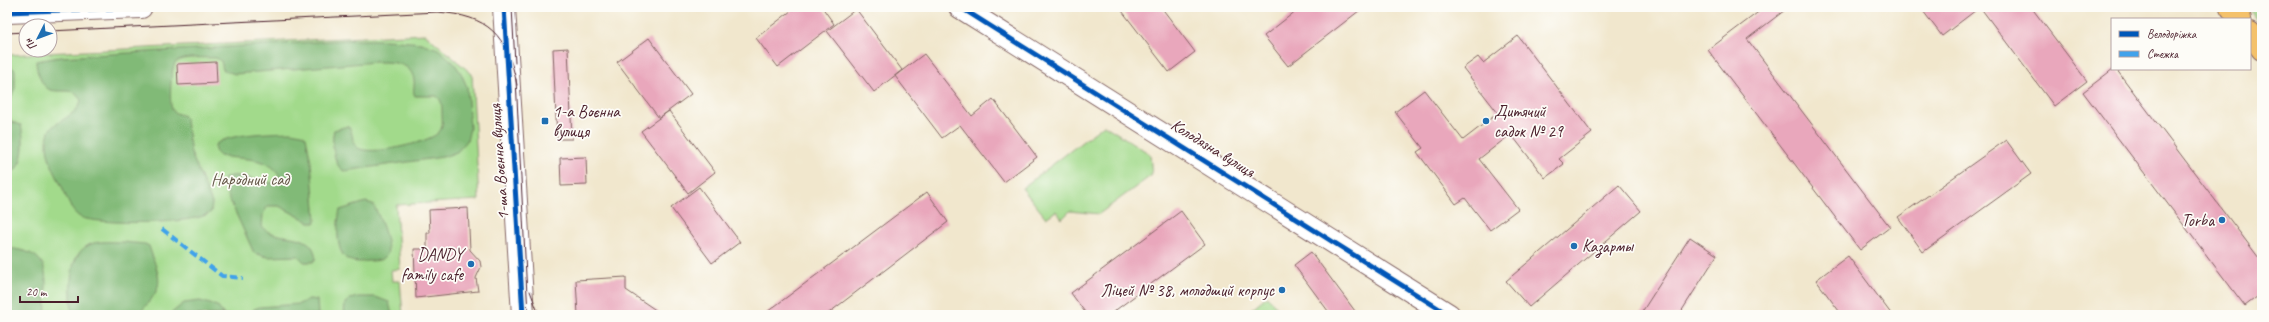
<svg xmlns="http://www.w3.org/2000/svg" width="2269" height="322" font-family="Caveat,sans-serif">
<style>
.green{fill:#a2da8b;stroke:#767c5b}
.forest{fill:#81ba77;stroke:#666c51}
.building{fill:#e9a7bc}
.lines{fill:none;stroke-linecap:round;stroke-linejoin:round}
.minor-casing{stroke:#846564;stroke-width:24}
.major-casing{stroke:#846564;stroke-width:24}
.minor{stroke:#fff;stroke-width:22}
.major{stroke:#f4c16a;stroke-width:22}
.tram{stroke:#4a1f2b;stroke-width:1}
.quiet{stroke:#40a2eb;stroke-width:4;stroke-dasharray:8 4;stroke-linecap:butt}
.cycleway-casing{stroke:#fdfcf7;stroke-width:8}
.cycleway{stroke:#0057b8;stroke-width:5}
.poi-dot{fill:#1f6fb2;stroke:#fdfcf7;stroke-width:1.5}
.labels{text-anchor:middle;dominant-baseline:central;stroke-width:3.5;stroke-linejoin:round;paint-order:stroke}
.poi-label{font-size:17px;fill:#4a1f2b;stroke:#fdfcf7;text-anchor:start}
.street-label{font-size:17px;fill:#4a1f2b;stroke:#fdfcf7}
.park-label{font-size:17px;fill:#645748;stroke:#fdfcf7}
</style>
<rect width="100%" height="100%" fill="#fdfcf7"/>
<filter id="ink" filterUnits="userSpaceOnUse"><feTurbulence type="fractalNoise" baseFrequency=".025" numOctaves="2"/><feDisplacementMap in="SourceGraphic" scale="8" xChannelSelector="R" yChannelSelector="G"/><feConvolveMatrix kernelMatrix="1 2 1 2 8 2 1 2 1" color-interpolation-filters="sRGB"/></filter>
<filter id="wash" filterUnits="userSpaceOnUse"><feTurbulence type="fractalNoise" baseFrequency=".012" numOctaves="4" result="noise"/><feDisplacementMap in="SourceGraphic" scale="16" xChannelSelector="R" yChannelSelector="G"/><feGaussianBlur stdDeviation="0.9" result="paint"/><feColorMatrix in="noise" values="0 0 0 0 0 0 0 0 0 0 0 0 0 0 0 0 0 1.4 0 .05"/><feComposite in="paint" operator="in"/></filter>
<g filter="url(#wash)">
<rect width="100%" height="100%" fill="#f1e7cd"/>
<path class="green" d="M2247,7H2262V27Z
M425,34L472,74L479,200L396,205L400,269L391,270L392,281H400L403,315H426H7V55Z
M1104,125L1150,154L1152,175L1099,214L1070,211L1062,219L1056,211L1046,218L1022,188Z
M1267,296L1283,315H1244Z"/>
<path class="forest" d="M348,40H387L421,43L438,49L454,63L461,73L467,87L470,128L467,141L457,152L443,157L344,171C333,166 331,140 334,130L348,126C354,132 351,144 358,148C370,156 428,143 438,133C444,128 442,119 442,112C442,106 442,99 436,96H415C412,91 415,86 414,80C411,61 390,62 375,62L235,74L223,70L221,61L216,58C205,58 186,56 176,62C171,65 168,106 173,111C175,114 181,114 184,116L186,121L191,153L212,203L211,212C199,225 96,225 80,217C70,211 67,198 63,189C54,169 41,151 50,129C59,120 79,114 81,100L74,92C66,90 57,92 50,90C41,86 36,70 36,61L60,57Z
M7,63L15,70V88L7,107Z
M7,113L12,122L21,125C25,142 25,168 7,176Z
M290,132L302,134L306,137L311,162L316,220L315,223H311L279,206H268L263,214L262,227C275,242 310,230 315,254C316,258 316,259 313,262H304L298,256L268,257L254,253L228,196L224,179C235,170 258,183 272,183L280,177C270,155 239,160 220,156L215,151V145C228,133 273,133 290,132Z
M366,202L373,204C378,213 393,248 386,256C382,261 374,261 368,261C362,262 353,263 347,259C335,251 337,222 340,210Z
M122,242L145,244L149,246C162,285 165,284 138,315H72C71,292 65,251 94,243C102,241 113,242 122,242Z
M7,248C56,253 44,275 46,315H7Z
M358,297H375L389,302L392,315H344L345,303L350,299Z
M309,299L317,300L318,315H252L254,309L260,307L299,304Z
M200,301L217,306L224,315H169L184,303Z"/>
<g id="blocks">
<path class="building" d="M796,7H822L834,24L778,67L756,38Z
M1119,7H1161L1195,52L1169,72Z
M1301,7H1364L1288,66L1264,36Z
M1765,7H1789L1747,39L1890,227L1860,250L1708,50Z
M1920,7H1980L1942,36Z
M1980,7H2031L2087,81L2054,106Z
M856,9L902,70L874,92L827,31Z
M1518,36L1592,133L1559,159L1564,164L1545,178L1511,134L1479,159L1518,209L1490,230L1465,198L1456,204L1417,152L1423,148L1395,112L1424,90L1463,140L1498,113L1463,68L1478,57L1483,63Z
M649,38L691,94L659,118L617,62Z
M568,48L572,139H557L553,49Z
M924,54L972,116L993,99L1037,157L1004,182L960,125L942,138L895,76Z
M216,62L217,83L178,85L177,64Z
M2113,69H2116L2262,262V293L2245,306L2083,92Z
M669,111L715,172L688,193L641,131Z
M2006,140L2031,174L1923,252L1898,217Z
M586,157L587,185L561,186L560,158Z
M1619,185L1641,211L1529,307L1506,281Z
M699,187L740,242L712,263L671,208Z
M927,192L948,222L826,315H763Z
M468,208L470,250L480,261L481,267L476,278L478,291L416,298L414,249H427V233H430L429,210Z
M1181,211L1205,244L1109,315H1087L1071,293Z
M1690,237L1717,255L1679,315H1640Z
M1311,252L1358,315H1331L1294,265Z
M1848,256L1892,315H1842L1816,280Z
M626,277V290L663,315H578L576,280Z"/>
</g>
</g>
<g filter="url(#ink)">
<use href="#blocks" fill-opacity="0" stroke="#846564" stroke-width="1"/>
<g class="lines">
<defs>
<path id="minor" d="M504,7L523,315
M960,7L1449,315
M7,12L141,7"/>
<path id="major" d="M2231,7L2240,19
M2250,33L2262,49"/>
</defs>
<use href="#minor" class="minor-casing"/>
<use href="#major" class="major-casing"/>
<use href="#minor" class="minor"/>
<use href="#major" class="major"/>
<path class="tram" d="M512,7L515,63
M50,31L437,12C489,16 507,34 517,85
M7,33L26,32
M516,79L528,315
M530,291L539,315"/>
<path class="quiet" d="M162,229L222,276L243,278"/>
<defs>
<path id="cycleway" d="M504,7L523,315
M960,7L1449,315
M7,12L141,7"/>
</defs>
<use href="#cycleway" class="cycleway-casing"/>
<use href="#cycleway" class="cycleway"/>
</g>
</g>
<g class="poi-dot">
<rect x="541" y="117" width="8" height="8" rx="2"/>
<circle cx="1486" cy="121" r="4"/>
<circle cx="2222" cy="220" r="4"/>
<circle cx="1574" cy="246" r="4"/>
<circle cx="471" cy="264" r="4"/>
<circle cx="1282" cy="290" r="4"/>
</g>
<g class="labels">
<g class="poi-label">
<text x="553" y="111">1-а Воєнна<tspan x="553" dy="20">вулиця</tspan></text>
<text x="1494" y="111">Дитячий<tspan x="1494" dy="20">садок № 29</tspan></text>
<text x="2214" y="220" text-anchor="end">Torba</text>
<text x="1582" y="246">Казармы</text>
<text x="463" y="254" text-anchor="end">DANDY<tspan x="463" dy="20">family cafe</tspan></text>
<text x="1274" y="290" text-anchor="end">Ліцей № 38, молодший корпус</text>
</g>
<g class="street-label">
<text transform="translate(1213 148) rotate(32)">Колодязна вулиця</text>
<text transform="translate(499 162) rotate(-94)">1-ша Воєнна вулиця</text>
</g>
<g class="park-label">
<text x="250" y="179">Народний сад</text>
</g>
</g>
<rect width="2269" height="322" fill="none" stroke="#fdfcf7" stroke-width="24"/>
<rect x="2111" y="18" width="140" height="52" fill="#fdfcf7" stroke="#b5a4a5"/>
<rect x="2119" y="31" width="20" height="6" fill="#0057b8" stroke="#b5a4a5"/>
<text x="2147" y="38" font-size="12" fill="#4a1f2b">Велодоріжка</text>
<rect x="2119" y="51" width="20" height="6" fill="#40a2eb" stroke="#b5a4a5"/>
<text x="2147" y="58" font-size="12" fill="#4a1f2b">Стежка</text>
<g transform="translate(38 38) rotate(228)"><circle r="19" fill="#fdfcf7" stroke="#b5a4a5"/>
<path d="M0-3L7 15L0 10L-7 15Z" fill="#1f6fb2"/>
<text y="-6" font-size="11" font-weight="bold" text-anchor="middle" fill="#4a1f2b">Пн</text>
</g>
<path d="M20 296v6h58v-6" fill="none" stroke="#4a1f2b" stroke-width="2"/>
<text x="26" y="296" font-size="12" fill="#4a1f2b" stroke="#fdfcf7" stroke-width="3" paint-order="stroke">20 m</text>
</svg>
